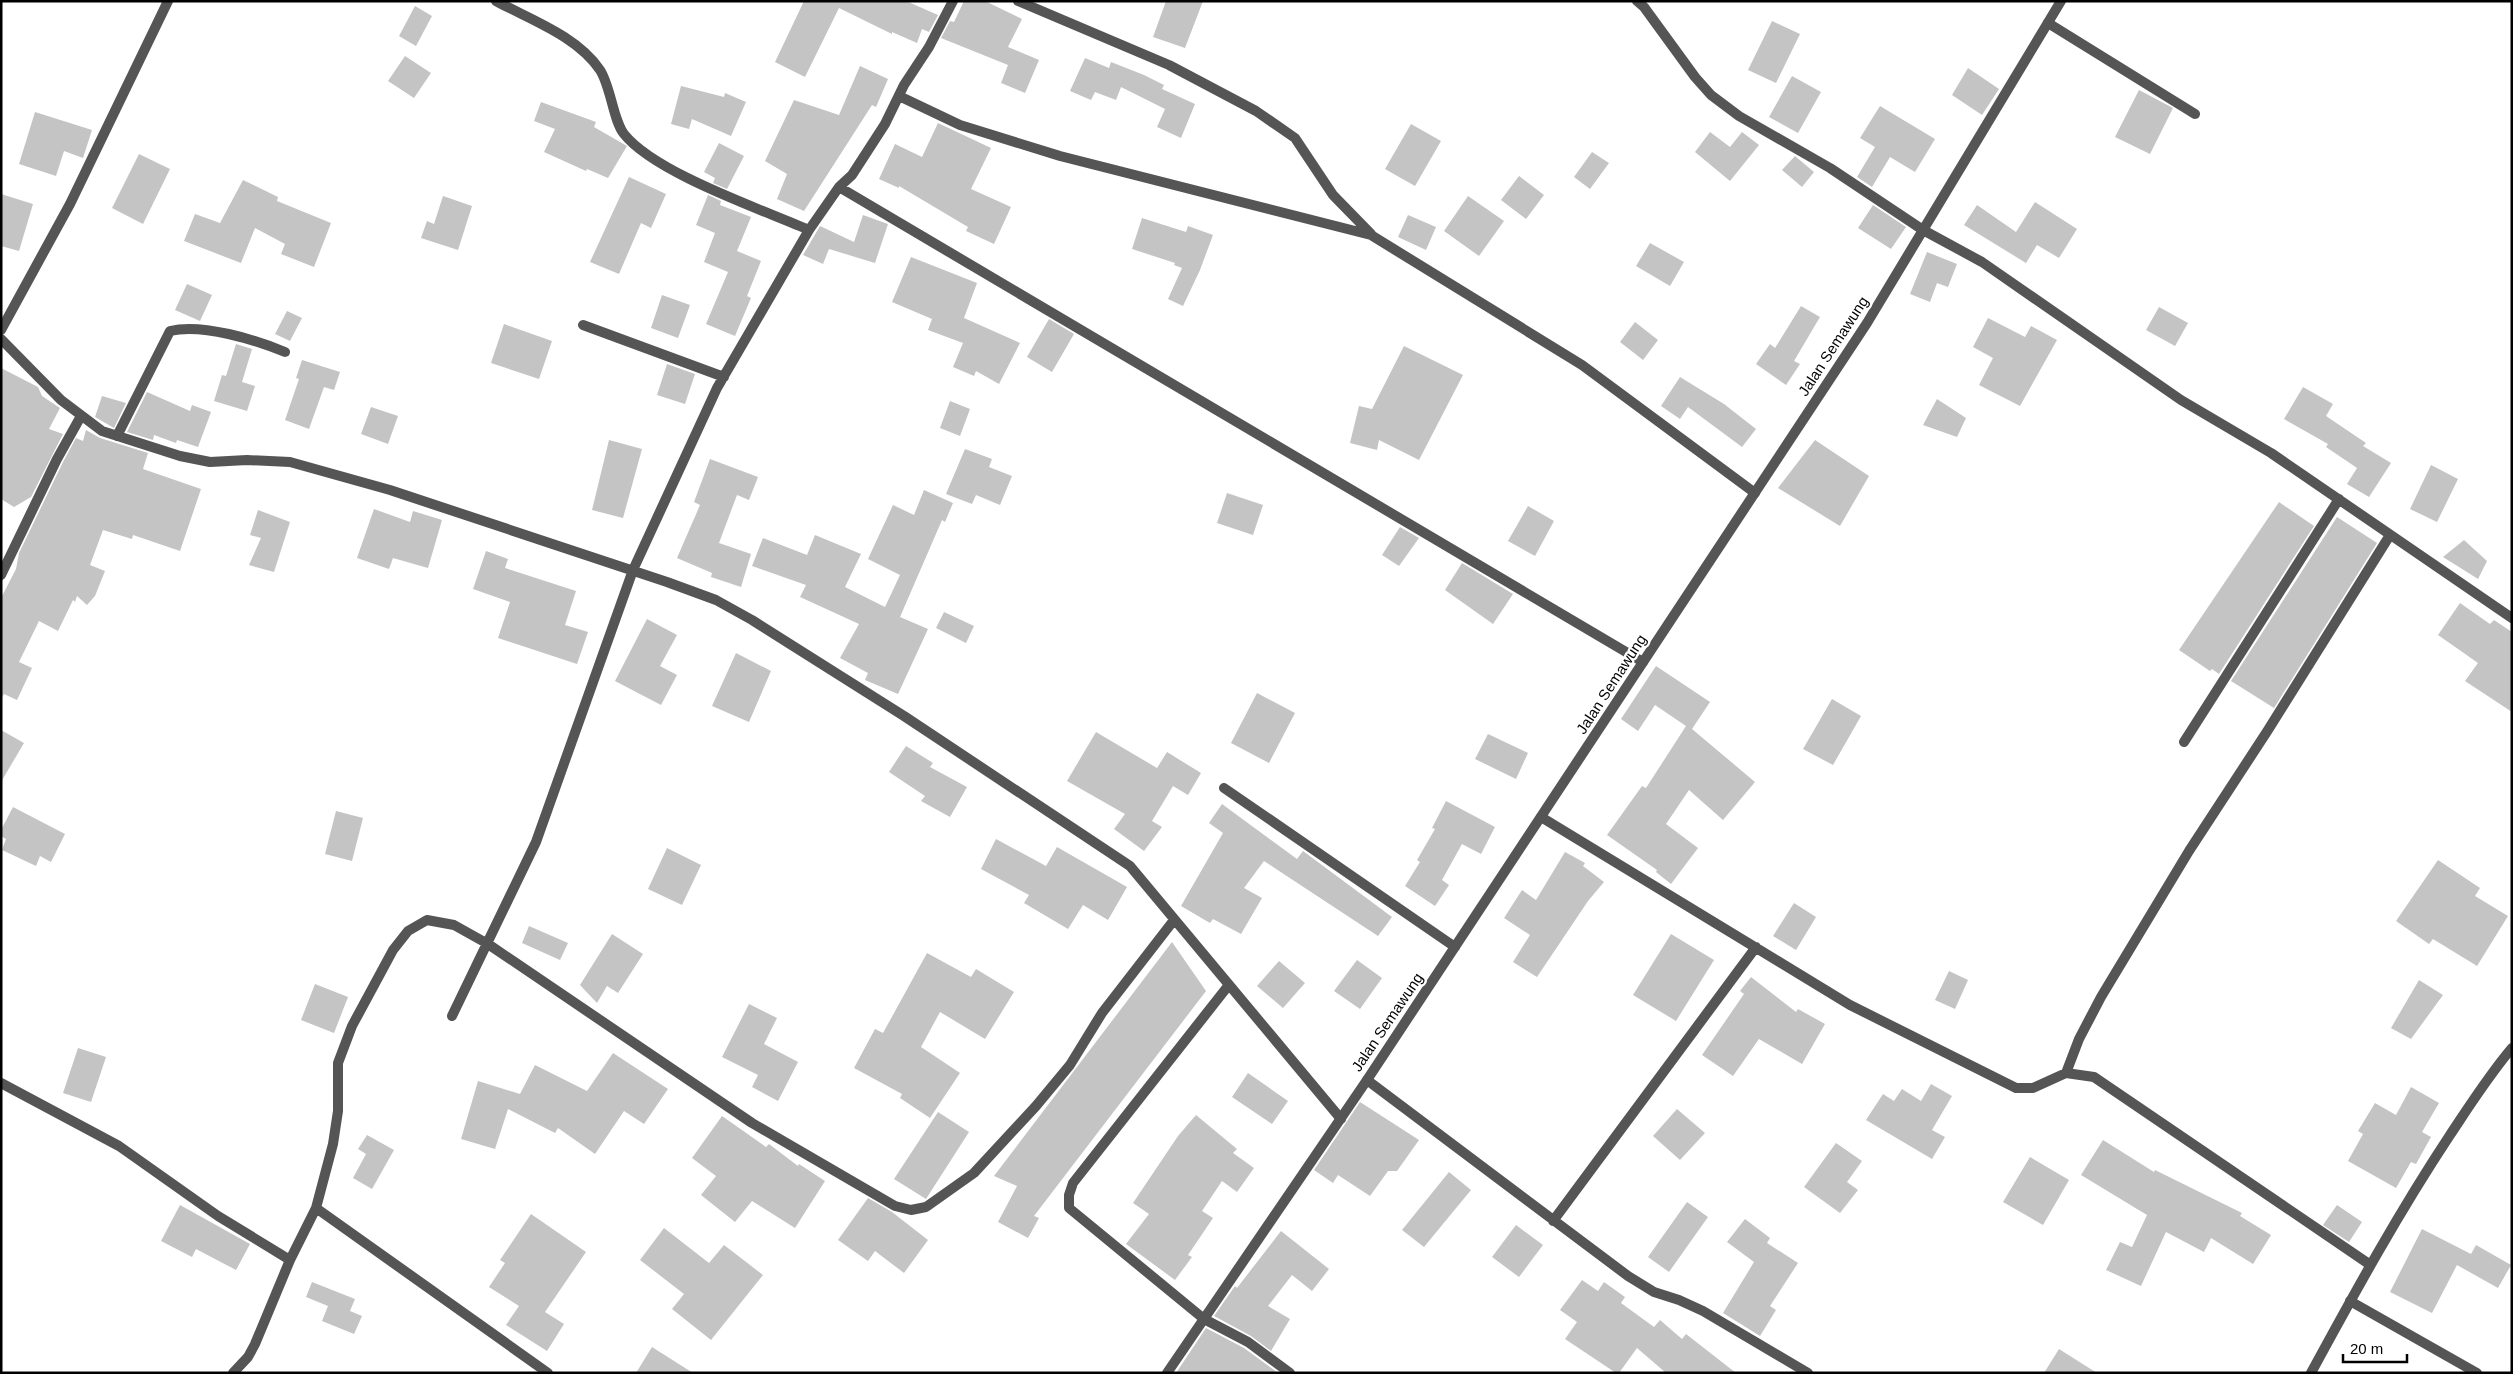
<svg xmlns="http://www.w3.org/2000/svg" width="2513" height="1374" font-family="Helvetica,sans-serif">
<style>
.building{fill:#c4c4c4}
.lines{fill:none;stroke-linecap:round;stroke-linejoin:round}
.service{stroke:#555;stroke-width:10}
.minor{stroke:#555;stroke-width:10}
.tertiary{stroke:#555;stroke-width:10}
.labels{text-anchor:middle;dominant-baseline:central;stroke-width:4.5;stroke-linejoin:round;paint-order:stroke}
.street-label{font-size:15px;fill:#000;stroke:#fff}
</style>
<rect width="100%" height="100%" fill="#fff"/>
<path class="building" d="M804,1H906L938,15L929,32L922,29L917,43L892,32V34L839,8L805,77L775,62Z
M964,1H985L1022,19L1008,47L1039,60L1025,93L1001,83L1008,65L941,38L950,21L954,22Z
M1166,1H1203L1185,48L1153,37Z
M415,6L432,16L416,46L399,36Z
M1772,21L1800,34L1776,83L1748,70Z
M405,56L431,73L414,98L388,81Z
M1085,58L1109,68L1111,62L1144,75L1164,85L1162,89L1195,104L1181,138L1157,127L1165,109L1121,87L1116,100L1095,92L1091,100L1070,91Z
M860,66L888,79L876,107L872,105L804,211L777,199L787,174L765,161L794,100L839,115Z
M1968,68L1999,89L1982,115L1952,95Z
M1792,76L1821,92L1798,133L1769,117Z
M681,86L724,97L725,93L746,102L731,136L692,119L689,129L671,124Z
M2139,90L2173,108L2150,154L2115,137Z
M541,102L596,122L594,127L627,146L608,178L587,169L586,171L544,152L555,129L534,121Z
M1880,106L1935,139L1915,172L1890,157L1872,187L1857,177L1875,147L1860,138Z
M35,112L92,130L83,158L64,151L56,176L19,164Z
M938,123L991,148L971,189L1011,207L994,244L966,231L968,227L899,186V188L879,179L895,144L922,157Z
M1411,124L1441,141L1415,186L1385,169Z
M1710,132L1730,147L1742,132L1759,145L1730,181L1695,152Z
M719,143L744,156L727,189L713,183L715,178L704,172Z
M1592,152L1609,163L1590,189L1574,177Z
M139,154L170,169L143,224L112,208Z
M1795,156L1814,172L1802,187L1782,170Z
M1519,176L1544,195L1526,219L1501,200Z
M629,177L666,194L651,228L641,223L619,274L590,262Z
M243,180L278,197L277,201L331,223L314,267L281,254L285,244L255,228L241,263L184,241L195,214L220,223Z
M1,194L33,204L19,251L1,246Z
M708,195L721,201L720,205L751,217L737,251L761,261L747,296L751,298L735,336L706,324L728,272L704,262L715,233L696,225Z
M443,196L472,206L458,250L421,238L427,221L434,224Z
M1468,196L1504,221L1479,256L1444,231Z
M2035,202L2077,229L2059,258L2037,245L2026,263L1964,225L1977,205L2016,232Z
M1873,205L1906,227L1891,249L1858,228Z
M863,215L888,224L875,263L829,249L823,264L803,255L820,226L854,242Z
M1408,215L1436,227L1426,250L1398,237Z
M1142,218L1186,232L1188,226L1213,235L1200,270L1183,306L1168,299L1182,268L1174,265L1175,263L1132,249Z
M1650,243L1684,262L1670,286L1636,266Z
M1927,252L1957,264L1948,287L1937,283L1930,302L1910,294Z
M911,257L977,283L964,318L1020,343L999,384L976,371L974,376L953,367L963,343L928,330L932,319L892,302Z
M187,284L212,295L200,321L175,310Z
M662,295L690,305L678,338L651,328Z
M1801,306L1820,317L1794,361L1800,364L1786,385L1756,364L1770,344L1775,348Z
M2159,307L2188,323L2175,346L2146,330Z
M287,311L302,318L290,341L275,334Z
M1988,318L2025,337L2031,326L2057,340L2020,406L1979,385L1993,358L1973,347Z
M1049,319L1074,334L1052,372L1027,357Z
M1635,322L1658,340L1643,360L1620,342Z
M504,324L552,341L539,379L491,363Z
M236,344L252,349L242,382L255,386L247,411L214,401L222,375L226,376Z
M1404,346L1463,375L1419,460L1379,440L1377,450L1350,443L1359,406L1372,409Z
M302,360L340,372L334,390L324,387L309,429L285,420L299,379L296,378Z
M667,364L695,374L685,404L657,395Z
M1,368L38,387L42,396L60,408L49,429L63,434L31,497L14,507L1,499Z
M1680,377L1724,404L1756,429L1742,447L1688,407L1680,419L1661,406Z
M2303,387L2333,404L2326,416L2366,443L2363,446L2391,463L2369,497L2347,484L2357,468L2326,447L2328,444L2284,419Z
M147,392L190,411L192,405L211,412L198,447L177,440L176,443L154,435L153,440L127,432Z
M102,396L126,403L114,428L95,417Z
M1937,399L1966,418L1957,437L1923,425Z
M950,401L970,409L960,436L940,428Z
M371,407L398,416L388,444L361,434Z
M86,430L100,438L148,453L143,469L201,489L180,551L133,535L132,539L103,530L90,565L105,571L95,596L87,605L77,596L75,602L73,600L58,631L39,621L19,662L32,668L17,700L4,694L1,699V598L16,569L19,553L63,462L76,438L83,441Z
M609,440L642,449L623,518L592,510Z
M1815,440L1869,476L1840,526L1778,488Z
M965,449L992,459L989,467L1012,476L1000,505L976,495L972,504L946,494Z
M710,459L758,477L749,500L737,495L719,543L751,554L741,587L711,577L712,573L677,558L700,505L694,502Z
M2431,465L2458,479L2437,522L2410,509Z
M924,490L953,503L945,522L942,520L900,617L928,629L898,694L865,680L868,673L840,658L859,624L800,597L806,585L752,566L763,538L807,555L815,535L861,554L845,587L885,607L900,575L868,559L893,505L914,515Z
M1227,493L1263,505L1253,535L1217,523Z
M2279,502L2314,526L2219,674L2212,669L2210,671L2179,650Z
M1528,506L1554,521L1535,556L1508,541Z
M374,509L410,522L413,511L442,520L428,568L393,558L389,569L357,558Z
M258,510L290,522L274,572L249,565L261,538L250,535Z
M2337,517L2377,543L2274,708L2231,681Z
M1400,527L1419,538L1399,566L1382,555Z
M2464,540L2487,561L2478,579L2443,557Z
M486,551L508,559L505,568L576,591L565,625L588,632L577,664L498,638L510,602L473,589Z
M1462,563L1513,594L1493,624L1445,590Z
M2460,603L2490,624L2494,620L2512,632V712L2465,681L2478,663L2438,635Z
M944,612L974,626L966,643L936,628Z
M647,619L677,635L660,666L677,675L661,705L615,681Z
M736,653L771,671L749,722L712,706Z
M1656,666L1710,702L1692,729L1755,782L1723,820L1689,790L1666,824L1698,848L1671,884L1656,872L1657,870L1607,835L1642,786L1646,788L1686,726L1655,705L1638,731L1621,719Z
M1257,693L1295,713L1269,763L1231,743Z
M1832,699L1861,716L1833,765L1803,749Z
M1,730L24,743L1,782Z
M1096,732L1157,768L1167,752L1201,773L1188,795L1173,786L1152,821L1162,827L1144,851L1114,829L1125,814L1067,781Z
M1488,734L1528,753L1516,779L1475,759Z
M906,746L933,763L930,767L967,787L950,817L921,801L925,796L889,772Z
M1446,801L1495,827L1481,854L1462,844L1442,880L1449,885L1435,906L1405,886L1420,862L1417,860L1435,829L1432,828Z
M1222,804L1297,859L1303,851L1392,917L1378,936L1264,861L1244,888L1262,898L1241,934L1213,919L1210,923L1181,906L1223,833L1209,823Z
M13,807L65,834L51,862L40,856L36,866L2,850L6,839L1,836V830Z
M336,811L363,818L352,861L325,854Z
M996,839L1046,866L1057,847L1127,887L1108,920L1083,905L1068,929L1024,903L1029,895L981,869Z
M667,848L701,865L682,905L648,889Z
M1565,852L1585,863L1583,866L1604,882L1588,901L1537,977L1513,962L1530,935L1504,918L1522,890L1536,900Z
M2438,860L2480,888L2475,896L2508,916L2477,966L2433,939L2429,944L2396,921Z
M1794,903L1816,917L1796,950L1773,936Z
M529,926L568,943L560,960L522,943Z
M612,934L643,954L618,993L607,986L597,1003L580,985Z
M1671,934L1714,960L1676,1021L1633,995Z
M1172,942L1206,991L1034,1216L1039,1218L1028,1238L998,1222L1017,1186L994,1176Z
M927,953L971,977L976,969L1014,992L985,1039L940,1012L921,1047L960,1073L930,1118L900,1098L902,1094L854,1068L875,1029L883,1033Z
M1357,960L1382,978L1360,1009L1334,991Z
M1279,961L1305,983L1283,1008L1257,986Z
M1949,971L1968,980L1955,1009L1935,1000Z
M1751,977L1796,1012L1798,1009L1825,1024L1802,1064L1759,1039L1733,1076L1702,1055L1744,994L1740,991Z
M2419,980L2443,995L2411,1039L2391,1028Z
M315,984L348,997L334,1033L301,1020Z
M749,1004L777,1018L764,1044L798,1062L778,1101L752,1087L758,1075L722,1057Z
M78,1048L106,1057L91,1102L63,1093Z
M613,1053L668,1089L644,1124L624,1111L595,1154L558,1128L555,1133L508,1109L495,1149L461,1139L478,1081L520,1094L535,1065L587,1091Z
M1248,1073L1288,1101L1272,1124L1232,1097Z
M1931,1084L1952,1096L1932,1130L1945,1137L1932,1159L1866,1120L1883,1094L1894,1101L1902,1089L1921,1101Z
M2411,1087L2439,1103L2422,1132L2431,1137L2416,1164L2411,1162L2396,1188L2348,1161L2363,1134L2358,1131L2375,1103L2396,1115Z
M1360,1102L1419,1140L1397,1171H1388L1370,1196L1338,1175L1333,1183L1314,1170Z
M1677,1109L1705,1133L1680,1160L1653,1136Z
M938,1112L969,1132L926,1199L894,1179Z
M1196,1115L1237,1149L1233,1153L1254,1168L1237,1192L1222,1181L1202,1211L1213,1218L1188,1255L1192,1257L1175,1280L1126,1244L1149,1214L1133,1203L1178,1136Z
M722,1116L766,1147L769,1144L798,1166L799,1164L825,1181L795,1228L752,1201L735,1222L701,1195L716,1176L692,1158Z
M367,1135L394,1150L372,1189L353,1178L366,1154L358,1149Z
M2103,1140L2154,1172L2155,1170L2242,1213L2240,1216L2271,1235L2253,1264L2211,1238L2204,1252L2166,1232L2141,1286L2106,1270L2120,1242L2132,1247L2147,1215L2081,1175Z
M1836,1143L1862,1161L1847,1182L1858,1190L1840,1213L1804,1187Z
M2030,1157L2069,1180L2043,1225L2003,1202Z
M1449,1172L1471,1190L1424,1247L1402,1230Z
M868,1198L892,1212L928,1240L904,1273L875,1251L868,1261L838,1240Z
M1687,1202L1708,1217L1669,1272L1648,1257Z
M180,1205L250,1244L236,1270L196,1249L192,1257L161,1241Z
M2337,1205L2362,1222L2349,1242L2323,1225Z
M531,1214L586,1252L545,1312L564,1324L547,1351L506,1325L519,1306L489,1287L505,1263L500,1260Z
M1745,1219L1770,1238L1767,1243L1798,1263L1770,1306L1776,1310L1760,1336L1723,1313L1754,1262L1727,1242Z
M1516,1225L1543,1245L1519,1277L1492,1257Z
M664,1228L709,1263L724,1245L763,1275L711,1340L672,1309L684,1294L640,1260Z
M2422,1229L2471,1254L2476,1245L2511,1265L2498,1288L2457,1265L2432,1313L2390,1292Z
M1281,1231L1329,1269L1312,1291L1292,1275L1268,1306L1290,1319L1271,1351L1251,1336L1214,1316L1235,1286L1237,1288Z
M1582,1280L1598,1291L1604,1282L1625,1297L1621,1303L1654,1327L1660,1320L1682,1339L1686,1334L1736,1373H1666L1637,1348L1619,1373H1616L1565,1339L1577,1322L1560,1310Z
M312,1282L355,1299L350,1311L362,1316L354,1334L322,1321L328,1306L306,1297Z
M1206,1328L1244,1348L1278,1373H1176Z
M652,1347L693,1373H636Z
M2059,1349L2097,1373H2044Z"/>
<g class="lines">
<path class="service" d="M2350,1301L2477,1373"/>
<path class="minor" d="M496,1C531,20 577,36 600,70C611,87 613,120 624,134C655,173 761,209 809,230
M1018,1L1169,65L1256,111L1295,138L1333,195L1371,234
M1637,1L1644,7L1695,77L1711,95L1739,116L1830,168L1923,230L1982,262L2181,400L2271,453L2512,618
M2048,23L2195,114
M899,96L960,125L1060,156L1371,235L1582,365L1755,493
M839,187L1643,662
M583,325L724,377
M1,330L70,204L168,1
M1,339L61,400L102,431L180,456L210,462L247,460L290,462L390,490L667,582L716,600L752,620L904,716L1130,866L1341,1119
M117,436L170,331C202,323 256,340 285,352
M1,575L57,459L81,416
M2184,742L2339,499
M1224,788L1455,947
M1541,817L1850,1005L2016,1088H2033L2066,1073L2094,1077L2369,1264
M1228,986L1073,1183L1069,1195V1208L1204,1319L1248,1342L1290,1373
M452,1016L536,842L633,570L717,388L809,230L839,187L852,175L885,124L904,85L929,47L953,1
M2066,1073L2079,1039L2101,997L2189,851L2268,730L2390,535
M1367,1080L1628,1276L1654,1292L1679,1300L1703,1311L1808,1373
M1,1083L119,1146L218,1216L290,1260
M316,1208L548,1373
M1553,1221L1756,947
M233,1373L248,1357L255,1344L290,1260L316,1208L333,1144L338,1111V1063L352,1026L393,950L408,931L427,920L454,925L488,944L752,1123L895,1206L911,1210L926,1207L974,1173L1036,1106L1070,1065L1102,1013L1174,920
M2311,1373C2355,1292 2399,1212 2450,1135C2470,1105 2489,1075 2512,1048"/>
<path class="tertiary" d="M1167,1373L1367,1080L1867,323L2061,1"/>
</g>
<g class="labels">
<g class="street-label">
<text transform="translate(1833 346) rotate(-57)">Jalan Semawung</text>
<text transform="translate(1611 684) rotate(-57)">Jalan Semawung</text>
<text transform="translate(1387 1022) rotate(-56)">Jalan Semawung</text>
</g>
</g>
<rect width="2513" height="1374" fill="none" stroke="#000000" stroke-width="5"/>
<path d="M2343 1354v8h64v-8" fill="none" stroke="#000000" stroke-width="2.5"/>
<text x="2350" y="1354" font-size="15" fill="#000000" stroke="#ffffff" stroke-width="4" paint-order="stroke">20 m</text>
</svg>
